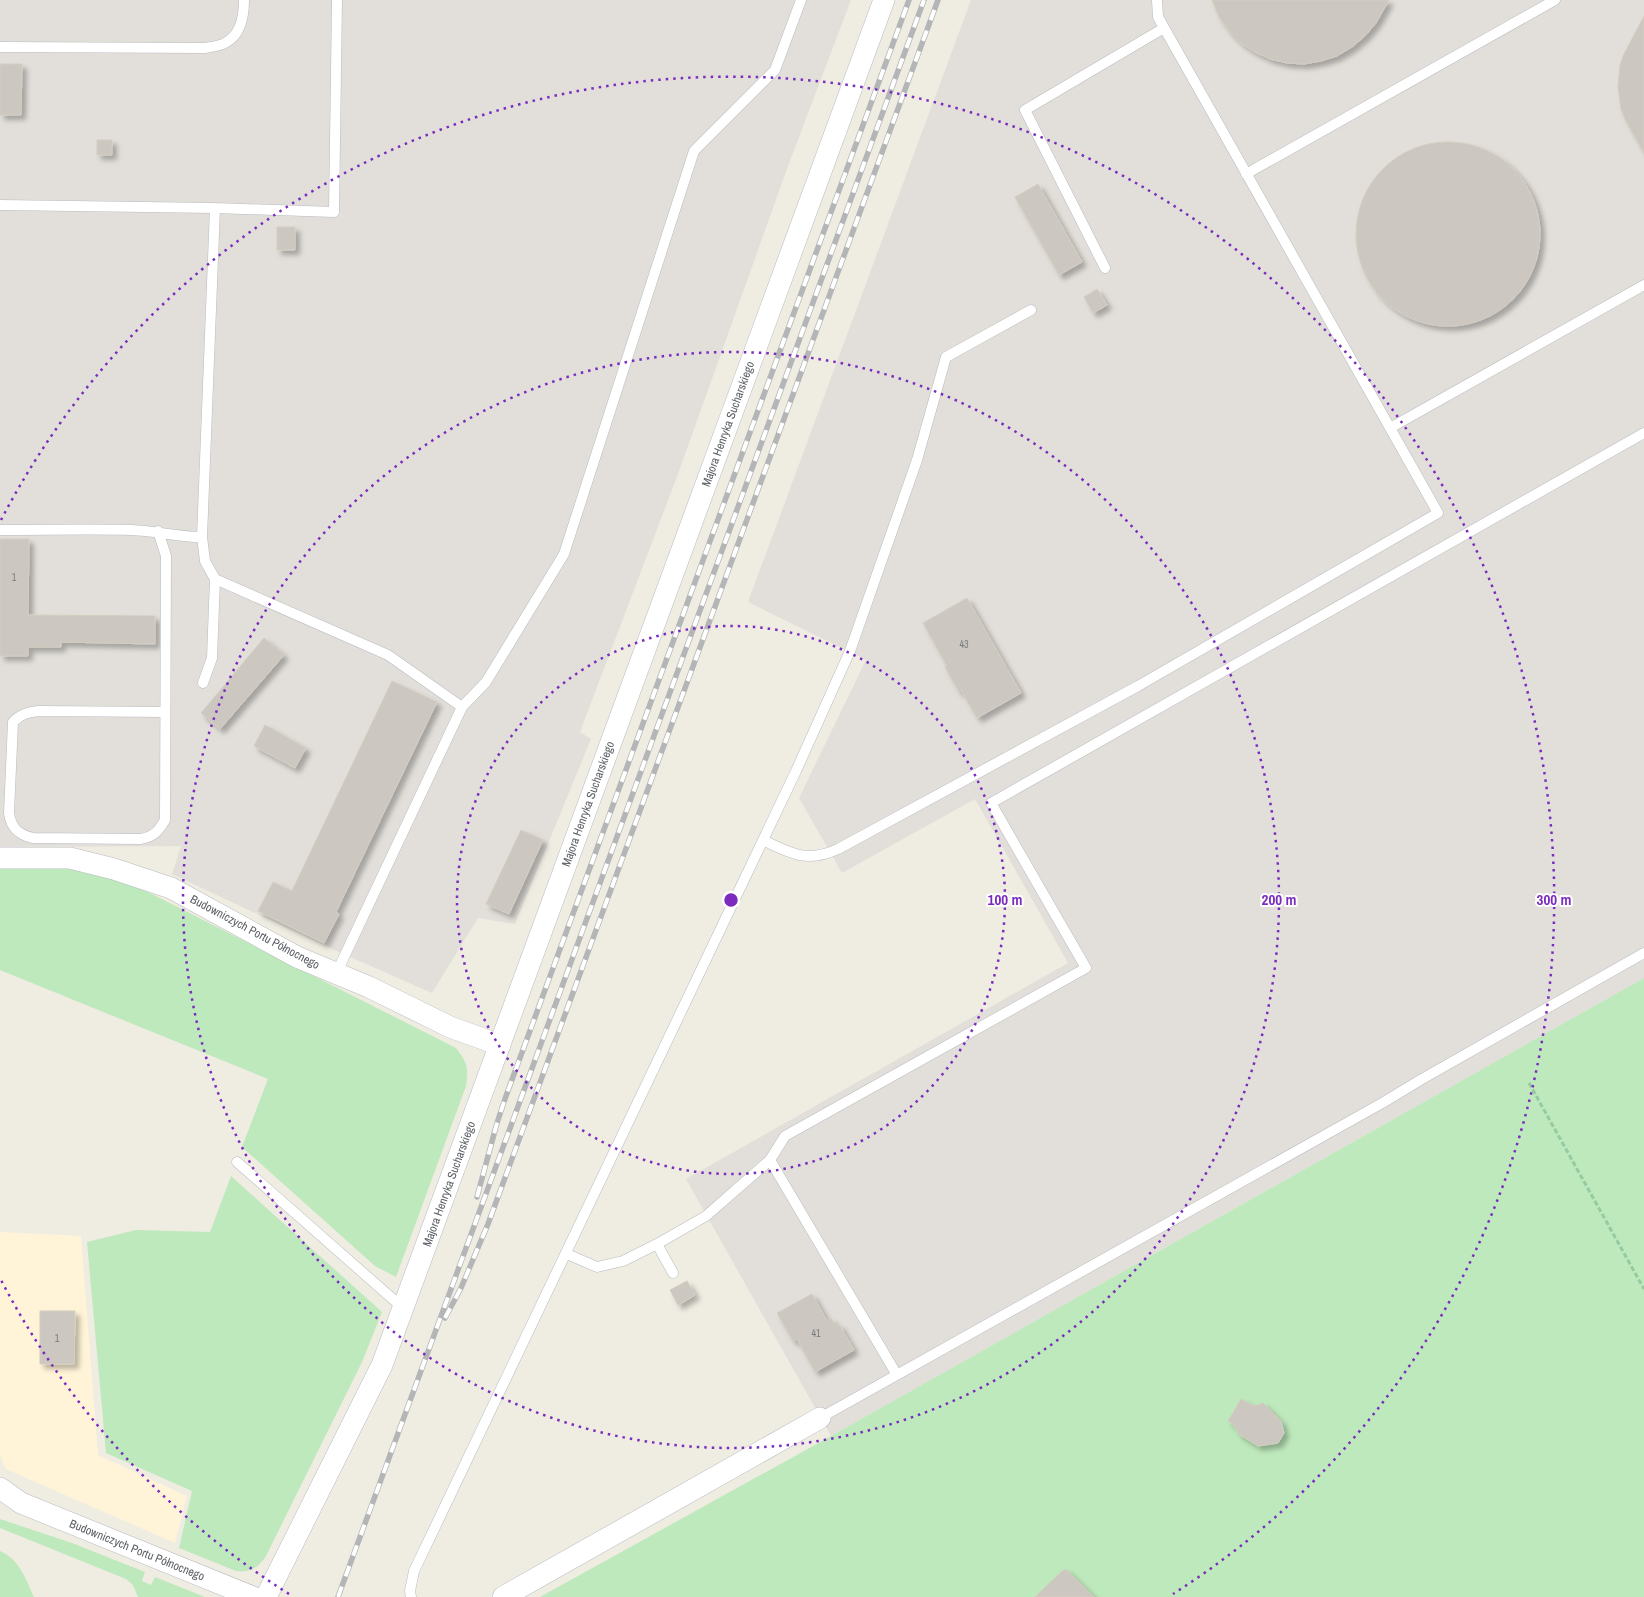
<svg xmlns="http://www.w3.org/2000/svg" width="1644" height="1597" font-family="'Archivo Narrow',sans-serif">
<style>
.commercial{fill:#fff4d7}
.industrial{fill:#e2dfda}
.green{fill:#bee9bc}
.building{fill:#ccc8c1;stroke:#d4cdc0;filter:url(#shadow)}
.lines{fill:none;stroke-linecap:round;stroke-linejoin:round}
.lane-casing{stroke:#b8bbc0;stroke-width:11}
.street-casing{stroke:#b8bbc0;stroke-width:22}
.path{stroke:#95caa2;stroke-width:3;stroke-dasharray:5 2.5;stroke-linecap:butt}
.lane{stroke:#fff;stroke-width:10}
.street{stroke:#fff;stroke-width:21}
.rail-casing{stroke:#b4b5b6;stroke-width:5.5}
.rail{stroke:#fff;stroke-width:4;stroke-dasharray:11;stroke-linecap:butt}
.ring{fill:none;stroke:#7b2cbf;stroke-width:2.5;stroke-dasharray:2.5 5}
.labels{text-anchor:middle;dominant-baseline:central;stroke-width:4;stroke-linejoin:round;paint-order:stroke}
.number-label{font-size:10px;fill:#77797c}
.street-label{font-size:12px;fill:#5b5f65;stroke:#fff}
.centre{fill:#7b2cbf;stroke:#fff;stroke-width:2.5}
.ring-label{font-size:15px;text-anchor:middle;font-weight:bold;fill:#7b2cbf;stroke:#fff;stroke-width:4;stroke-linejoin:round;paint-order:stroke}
</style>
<defs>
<filter id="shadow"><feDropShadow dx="4.5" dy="4.5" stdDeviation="2.5" flood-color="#0004"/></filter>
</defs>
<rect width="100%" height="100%" fill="#efece2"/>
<path class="commercial" d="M0,1232L81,1236L98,1455L187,1496L175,1543L6,1469L0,1456Z"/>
<path class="industrial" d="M0,0H851L788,166L678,474L580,732L591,739L515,924L478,918L432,993L332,949L172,874L181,846L0,847Z
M971,0H1644V978L831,1436L686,1179L1068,963L975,799L842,873L799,798L866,660L748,602Z"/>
<path class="green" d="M0,866L78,868L138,887L456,1048C467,1063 469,1067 466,1086L396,1277L375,1266L242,1147L268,1079L0,970Z
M1644,978V1597H540L831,1436Z
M231,1176L382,1312L362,1362L266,1556C258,1568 250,1573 236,1571L179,1548L192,1491L106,1453L87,1242L136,1230L210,1232Z
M0,1519L72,1543L145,1572L142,1581L151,1585L155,1577L205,1597H138L133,1585L126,1579L0,1528Z
M0,1551C20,1560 25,1578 34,1597H0Z"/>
<path class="building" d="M1212,0H1389L1376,23L1365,36L1352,47L1337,56L1321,61L1304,64L1287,63L1270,59L1255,52L1241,43L1229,31L1219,17Z
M1644,16V153L1625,119L1621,109L1618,87L1620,65L1624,54Z
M0,64H22L21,115H0Z
M97,140H112V155H97Z
M1356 234a92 92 0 1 1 184 0a92 92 0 1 1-184 0Z
M1038,184L1082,262L1059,275L1015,197Z
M277,227H295V250H277Z
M1097,289L1107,305L1093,313L1084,297Z
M0,539H29L28,615L155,616V644L61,642V647H28V656H0Z
M967,598L1021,693L977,718L961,690L959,692L945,667L947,666L923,623Z
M264,638L284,655L220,729L201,713Z
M392,681L437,702L336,912L339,914L324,943L258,911L273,882L292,891Z
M265,725L306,748L295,768L254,746Z
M521,830L543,840L509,914L486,904Z
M687,1281L695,1295L678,1305L670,1290Z
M812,1294L827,1321L831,1318L836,1326L839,1324L854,1350L815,1372L797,1339L793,1341L777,1313Z
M40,1311H75L74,1364H40Z
M1241,1399L1254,1406L1263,1403L1281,1421L1284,1433L1278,1443L1258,1446L1239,1434L1234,1425L1228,1421Z
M1066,1569L1094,1597H1035L1061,1572Z"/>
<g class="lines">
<defs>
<path id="lane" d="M0,47L205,48C211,47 220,46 225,43C241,35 244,16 244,0
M1246,174L1555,0
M0,205L215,208L334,212L337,0
M215,208L202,537L205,561L215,579L388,655L462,707L336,974
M1105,268L1025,110L1164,28
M1390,428L1644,285
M0,530C44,530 88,529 132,530C156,531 178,537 202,537
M158,531L166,556L165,820C158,832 154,836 141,839L33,838C19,835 11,828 9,813L13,722C21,714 28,712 39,711L165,712
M203,683L212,658L215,579
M462,707L486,682L564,554L694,151L775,70L801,0
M763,840C791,854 808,863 838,849L1138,686L1438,513L1158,17L1157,0
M770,1160L897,1375
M237,1162L403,1308
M657,1244L673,1273
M567,1254L597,1267L623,1261L657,1244L706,1216L770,1160L785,1136L1086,968L991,803L1644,433
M820,1418L1384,1102L1422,1079L1644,953
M411,1597L410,1591L414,1571L796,771L850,651L917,460L946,357L1031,310"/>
<path id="street" d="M0,858H70L114,869L171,888L297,957L369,987L450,1027L500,1045
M0,1488L21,1503L253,1597
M266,1597L382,1365L884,0
M503,1597L820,1418"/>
</defs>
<use href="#lane" class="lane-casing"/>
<use href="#street" class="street-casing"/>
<path class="path" d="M1529,1083L1644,1289"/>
<use href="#lane" class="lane"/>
<use href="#street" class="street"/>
<defs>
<path id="rail" d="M477,1197L497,1123L506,1096L909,0
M445,1318L461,1288L488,1224L938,0
M338,1597L924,0"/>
</defs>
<use href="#rail" class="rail-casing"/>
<use href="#rail" class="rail"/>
</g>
<g class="ring">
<circle cx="731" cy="900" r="274"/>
<circle cx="731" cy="900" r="548"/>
<path d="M289 1594A823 823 0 0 1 1 1280M1 520A823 823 0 1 1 1173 1594"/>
</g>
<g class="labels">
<g class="number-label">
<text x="14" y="577">1</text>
<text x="964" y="644">43</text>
<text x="816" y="1333">41</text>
<text x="57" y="1338">1</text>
</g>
<g class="street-label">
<text transform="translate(728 424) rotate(-70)">Majora Henryka Sucharskiego</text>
<text transform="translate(588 804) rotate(-70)">Majora Henryka Sucharskiego</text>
<text transform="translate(255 932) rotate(28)">Budowniczych Portu Północnego</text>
<text transform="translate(449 1184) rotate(-70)">Majora Henryka Sucharskiego</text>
<text transform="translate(137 1550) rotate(22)">Budowniczych Portu Północnego</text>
</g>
</g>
<circle cx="731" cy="900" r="8" class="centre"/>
<g class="ring-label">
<text x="1005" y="905">100 m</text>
<text x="1279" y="905">200 m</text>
<text x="1554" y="905">300 m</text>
</g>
</svg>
